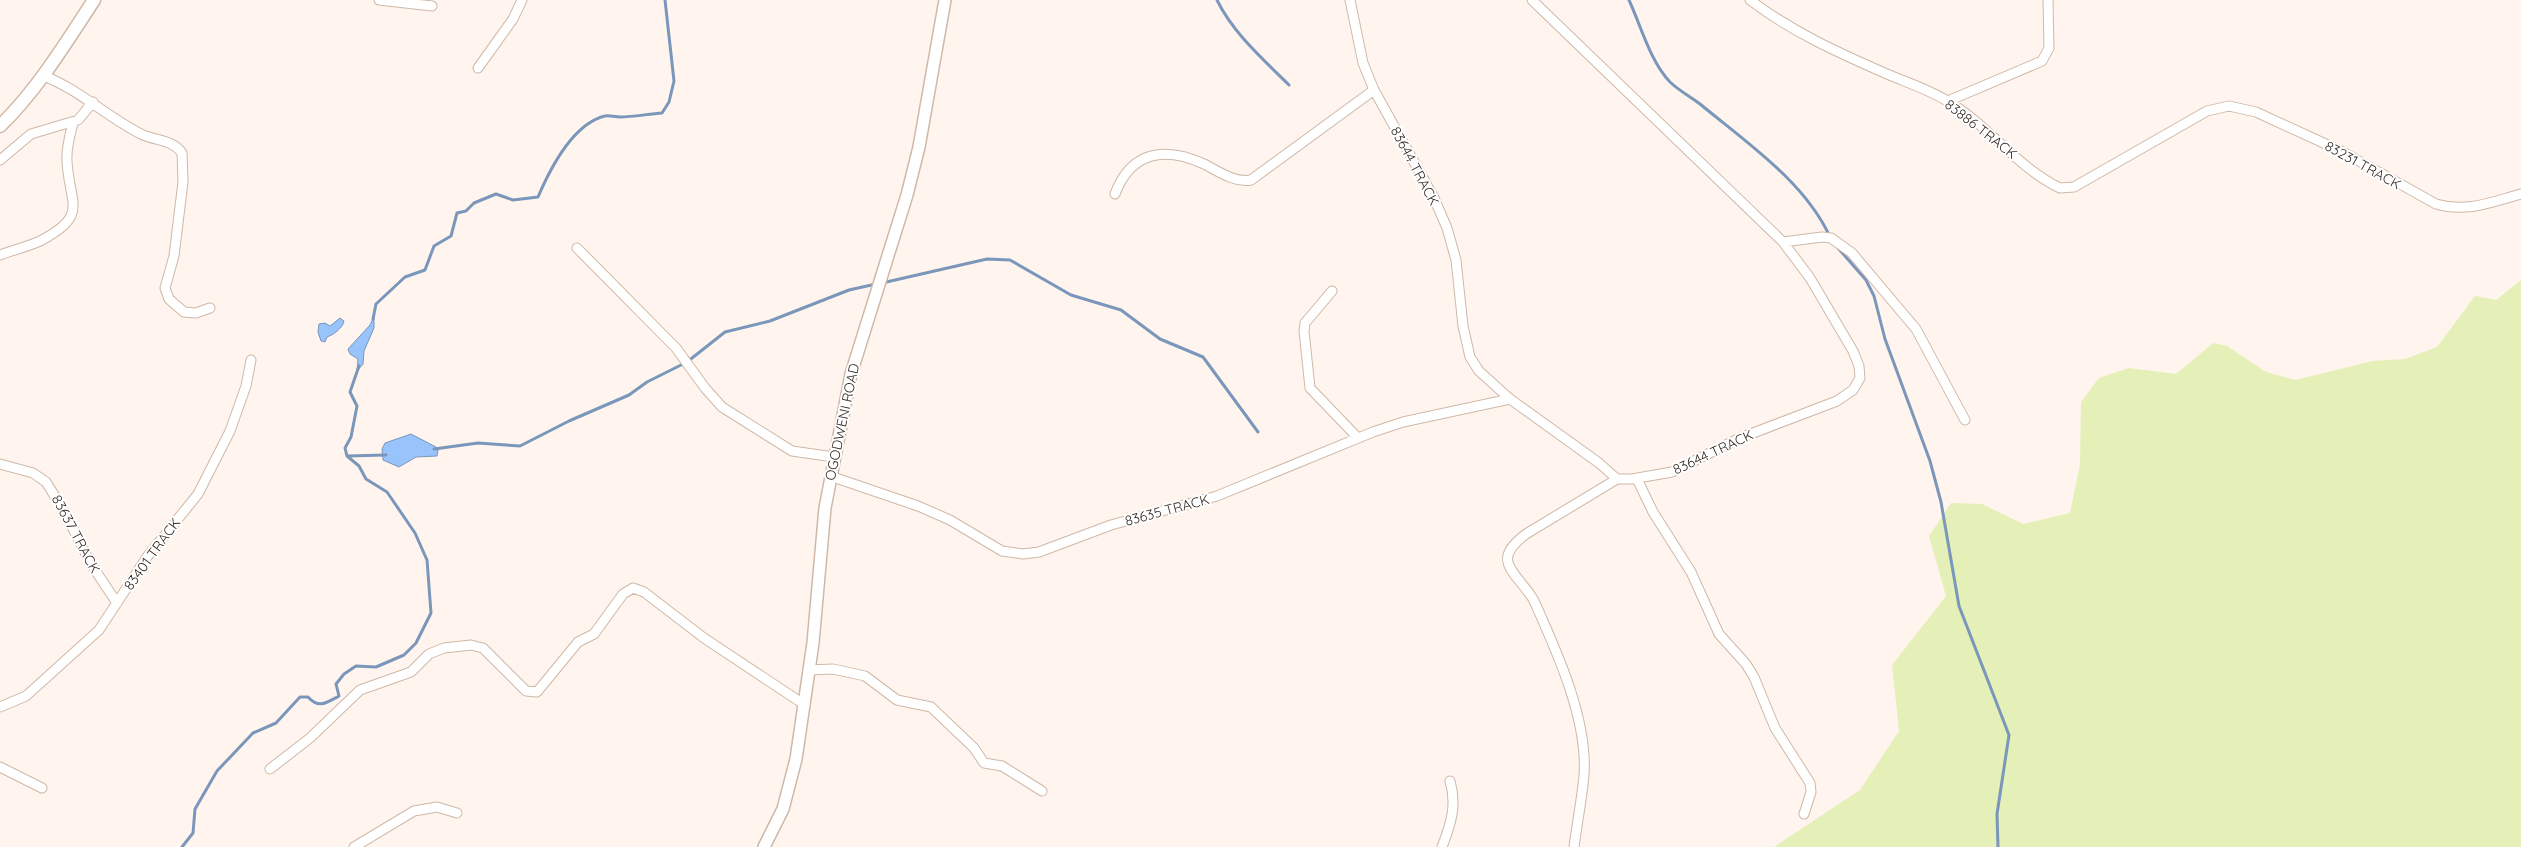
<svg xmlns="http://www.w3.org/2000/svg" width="2521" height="847" font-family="Quicksand,sans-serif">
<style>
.green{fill:#e4f0b7}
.water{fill:#98c4fb;stroke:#7a96ba}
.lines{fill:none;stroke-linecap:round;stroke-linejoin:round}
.stream{stroke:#7a96ba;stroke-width:3}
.minor-casing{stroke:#cfb8a7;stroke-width:11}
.tertiary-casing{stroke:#cfb8a7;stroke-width:14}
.secondary-casing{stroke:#cfb8a7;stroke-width:15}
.minor{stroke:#fff;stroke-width:9}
.tertiary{stroke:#fff;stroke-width:11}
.secondary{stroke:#fff;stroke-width:12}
.labels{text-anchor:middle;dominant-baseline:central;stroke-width:4;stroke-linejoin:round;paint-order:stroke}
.street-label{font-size:14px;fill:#342b24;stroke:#fff}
</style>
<rect width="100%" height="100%" fill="#fff5ee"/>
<path class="green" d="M2521,280V847H1774L1860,790L1899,731L1892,665L1946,596L1929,536L1951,503L1982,504L2023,524L2070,513L2080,464L2081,402L2099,378L2129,368L2176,374L2213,343L2227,346L2266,372L2295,380L2373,361L2405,359L2437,347L2475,296L2496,300Z"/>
<path class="water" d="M374,316V328L364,351L363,364L357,371L358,359L350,354L348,349L370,325Z
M340,318L344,321C343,328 333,335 327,337L325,342L321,341L318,332L319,324L325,323L330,326Z
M411,434L436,447L438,450L437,456L416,457L399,467L383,460L382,449L385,443Z"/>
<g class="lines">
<path class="stream" d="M1217,0C1233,33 1263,59 1289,85
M1629,0C1641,26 1650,61 1670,82C1678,90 1691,97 1700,104C1746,142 1805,182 1830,237
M1838,248L1866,280L1874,296L1885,339L1930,461L1941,502L1959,606L2009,735L1997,814L1998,847
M882,283L987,259L1010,260L1071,295L1121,310L1160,339L1203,357L1258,432
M373,319L376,304L405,277L425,270L434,246L451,236L457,213L466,211L474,203L496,194L513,200L538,197C550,169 572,124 605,116C610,115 614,117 620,117C633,117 648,114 662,113L669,102L674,81L665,0
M434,449L478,443L520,446L569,421L629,395L647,382L687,362L725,332L770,321L849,290L876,284
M347,456L386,455
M182,847L193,833L195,809L217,771L253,733L276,723L300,697H308C319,709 326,703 339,696L336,684L344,674L356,666L376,667L404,655L416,643L431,613L427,560L415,533L387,492L366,479L359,466L347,456L345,448L351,437L357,406L350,392L359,366"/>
<defs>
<path id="minor" d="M379,0L432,6
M1350,0L1363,63L1374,90L1434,198L1447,228L1456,260L1463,326L1470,357L1479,371L1510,399L1599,463L1617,479H1632L1672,472L1740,438L1837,401L1853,390L1860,378L1859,366L1853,351L1810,278L1783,242L1532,0
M1750,0C1792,32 1839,53 1887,74C1908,83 1930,90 1949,102C1989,126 2018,168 2060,188L2074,187L2207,111L2229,106L2256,112L2341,151L2436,204C2467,213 2491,202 2521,194
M478,68L513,19L522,0
M44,76C80,90 107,117 141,134C155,141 172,139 182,153L183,182L174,256L165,288L169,299L184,312L196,313L210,308
M1948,101L2042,61L2049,48L2048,0
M0,160L31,134L78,120L93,102
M1115,194C1131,151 1165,146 1204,164C1218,171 1234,183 1251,180L1374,90
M1783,242L1822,237L1831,238L1852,253L1916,329L1965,420
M577,248L676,348L705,388L722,407L792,451L834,457
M0,255C13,250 27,247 40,241C90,215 69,204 67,161C66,148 70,135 73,123
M1332,291L1305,323L1304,331L1310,388L1358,438
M0,464L33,473L46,482L64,511L91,564L117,603
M830,476L918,506L950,520L1002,551L1023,554L1039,552L1111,525L1217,496L1373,432L1403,422L1510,399
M1637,479L1653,512L1691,572L1719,634L1746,664L1754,677L1775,728L1810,783L1811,792L1804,814
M808,670L833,669L865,676L897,700L931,707L974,748L984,763L1002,766L1042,791
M0,707L26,696L99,630L147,557L198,494L230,431L246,386L251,360
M0,767L42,788
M270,769L310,738L360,690L411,672L429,654L444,648L471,645L483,648L526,691L537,692L578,642L594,634L623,594L633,588L644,592L704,638L805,705
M354,847L414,811L437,807L457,813
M1442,847C1451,824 1457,805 1450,781
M1574,847C1577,823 1582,799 1584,775C1588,720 1557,652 1535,603C1530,590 1510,574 1508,562C1505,551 1518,540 1526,534L1617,479"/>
<path id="tertiary" d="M764,847L783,809L796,759L813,643L825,508L851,374L907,195L919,147L945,0"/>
<path id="secondary" d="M0,126C38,89 65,44 94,0"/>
</defs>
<use href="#minor" class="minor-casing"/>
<use href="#tertiary" class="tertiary-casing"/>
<use href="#secondary" class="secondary-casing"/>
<use href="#minor" class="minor"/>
<use href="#tertiary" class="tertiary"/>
<use href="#secondary" class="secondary"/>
</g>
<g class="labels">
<g class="street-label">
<text transform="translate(1981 129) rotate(38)">83886 TRACK</text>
<text transform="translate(2363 165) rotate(29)">83231 TRACK</text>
<text transform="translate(1415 166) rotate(62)">83644 TRACK</text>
<text transform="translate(842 422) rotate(-78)">OGODWENI ROAD</text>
<text transform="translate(1713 452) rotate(-25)">83644 TRACK</text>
<text transform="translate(1167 510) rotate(-15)">83635 TRACK</text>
<text transform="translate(76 534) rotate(62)">83637 TRACK</text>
<text transform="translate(152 554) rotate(-54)">83401 TRACK</text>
</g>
</g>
</svg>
